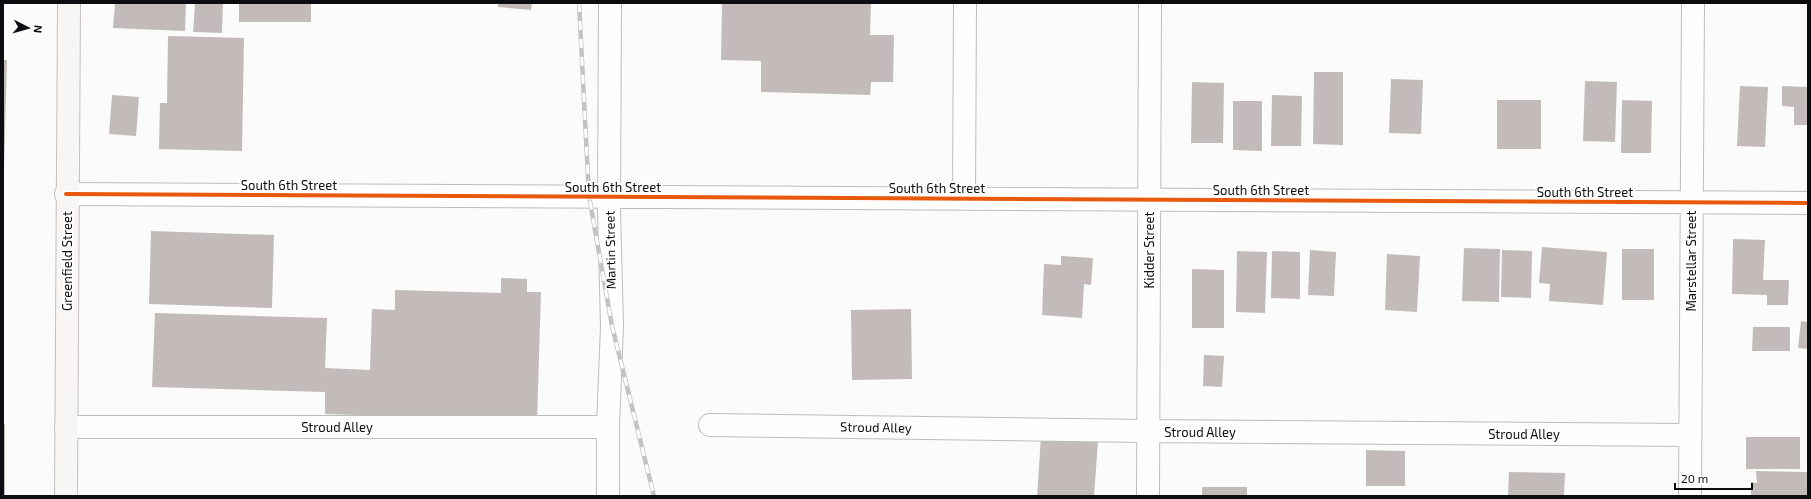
<svg xmlns="http://www.w3.org/2000/svg" width="1811" height="499" font-family="'Exo 2',sans-serif">
<style>
.building{fill:#c2bbba}
.lines{fill:none;stroke-linecap:round;stroke-linejoin:round}
.minor-casing{stroke:#bcbdbf;stroke-width:24}
.major-casing{stroke:#c5bfbe;stroke-width:24}
.minor{stroke:#fefeff;stroke-width:22}
.major{stroke:#f8f5f5;stroke-width:22}
.rail-casing{stroke:#c3c3c3;stroke-width:4.5}
.rail{stroke:#fff;stroke-width:3;stroke-dasharray:9;stroke-linecap:butt}
.cycleway-casing{stroke:#fff;stroke-width:6}
.cycleway{stroke:#e8590c;stroke-width:4}
.labels{text-anchor:middle;dominant-baseline:central;stroke-width:4;stroke-linejoin:round;paint-order:stroke}
.street-label{font-size:13px;fill:#0c0d10;stroke:#fff}
</style>
<rect width="100%" height="100%" fill="#fbfbfc"/>
<path class="building" d="M115,3H186L185,31L113,28Z
M195,3H223L222,33L193,32Z
M239,3H311V22H239Z
M498,3H532L531,10L498,7Z
M722,3H871L870,35H894L893,82H871L870,95L761,92V61L721,60Z
M168,36L244,38L242,151L159,149L160,103H167Z
M3,60H7L4,170H3Z
M1314,72H1343V145L1313,144Z
M1391,79L1423,80L1421,134L1389,133Z
M1585,81L1617,82L1615,142L1583,141Z
M1192,82L1224,83L1223,143H1191Z
M1740,86L1768,87L1765,147L1737,146Z
M1782,86L1808,87V125H1794V107L1782,106Z
M112,95L139,97L136,136L109,134Z
M1272,95L1302,96L1301,146H1271Z
M1497,100H1541V149H1497Z
M1622,100L1652,101L1651,153H1621Z
M1233,101H1262V151L1233,150Z
M151,231L274,235L272,308L149,304Z
M1733,239L1765,240L1763,280H1789L1788,305H1767V295L1732,294Z
M1542,247L1607,252L1603,305L1549,301L1550,284L1539,283Z
M1464,248L1500,249L1499,302L1462,301Z
M1622,249H1654V300H1622Z
M1310,250L1336,252L1334,296L1308,295Z
M1502,250L1532,251L1531,298L1501,297Z
M1237,251L1267,252L1265,313L1236,312Z
M1272,251L1300,252V299L1271,298Z
M1387,254L1420,256L1417,312L1385,310Z
M1061,256L1093,258L1091,285L1084,284L1082,318L1042,315L1044,264L1061,265Z
M1192,269L1224,270V328H1192Z
M501,278L527,279V292H541L537,421L325,414V392L152,387L155,313L327,318L325,368L370,370L372,309L395,310V290L501,293Z
M911,309L912,379L852,380L851,310Z
M1801,321L1808,322V349L1798,348Z
M1753,327H1790V351H1752Z
M1204,355L1224,356L1222,387L1203,386Z
M3,424H5V496H3Z
M1041,437L1098,441L1094,496H1037Z
M1746,437H1800V469H1746Z
M1366,450L1405,451V486H1366Z
M1756,471L1808,472V496H1751V482L1757,483Z
M1509,472L1565,473L1564,496H1508Z
M1202,487H1247V496H1202Z"/>
<g class="lines">
<defs>
<path id="minor" d="M66,194L1808,203
M964,198L965,3
M710,425L1148,431L1690,435
M66,427H608
M608,496V427L612,326L609,209L610,3
M1148,496L1150,3
M1690,496L1693,3"/>
<path id="major" d="M66,496L69,3"/>
</defs>
<use href="#minor" class="minor-casing"/>
<use href="#major" class="major-casing"/>
<use href="#minor" class="minor"/>
<use href="#major" class="major"/>
<defs>
<path id="rail" d="M579,3L589,196L612,326L654,496"/>
</defs>
<use href="#rail" class="rail-casing"/>
<use href="#rail" class="rail"/>
<defs>
<path id="cycleway" d="M66,194L1808,203"/>
</defs>
<use href="#cycleway" class="cycleway-casing"/>
<use href="#cycleway" class="cycleway"/>
</g>
<g class="labels">
<g class="street-label">
<text x="289" y="185">South 6th Street</text>
<text x="613" y="187">South 6th Street</text>
<text x="937" y="188">South 6th Street</text>
<text x="1261" y="190">South 6th Street</text>
<text x="1585" y="192">South 6th Street</text>
<text transform="translate(610 250) rotate(-91)">Martin Street</text>
<text transform="translate(1149 250) rotate(-90)">Kidder Street</text>
<text transform="translate(67 261) rotate(-90)">Greenfield Street</text>
<text transform="translate(1691 261) rotate(-90)">Marstellar Street</text>
<text x="337" y="427">Stroud Alley</text>
<text transform="translate(876 427) rotate(1)">Stroud Alley</text>
<text x="1200" y="432">Stroud Alley</text>
<text x="1524" y="434">Stroud Alley</text>
</g>
</g>
<rect width="1811" height="499" fill="none" stroke="#0c0d10" stroke-width="8"/>
<g transform="translate(28 28) rotate(96)" stroke="#ffffff" stroke-width="3" paint-order="stroke">
<path d="M0-3L7 15L0 10L-7 15Z" fill="#0c0d10"/>
<text y="-6" font-size="11" font-weight="bold" text-anchor="middle" fill="#0c0d10">N</text>
</g>
<path d="M1675 483v6h77v-6" fill="none" stroke="#0c0d10" stroke-width="2"/>
<text x="1681" y="483" font-size="12" fill="#0c0d10" stroke="#ffffff" stroke-width="3" paint-order="stroke">20 m</text>
</svg>
